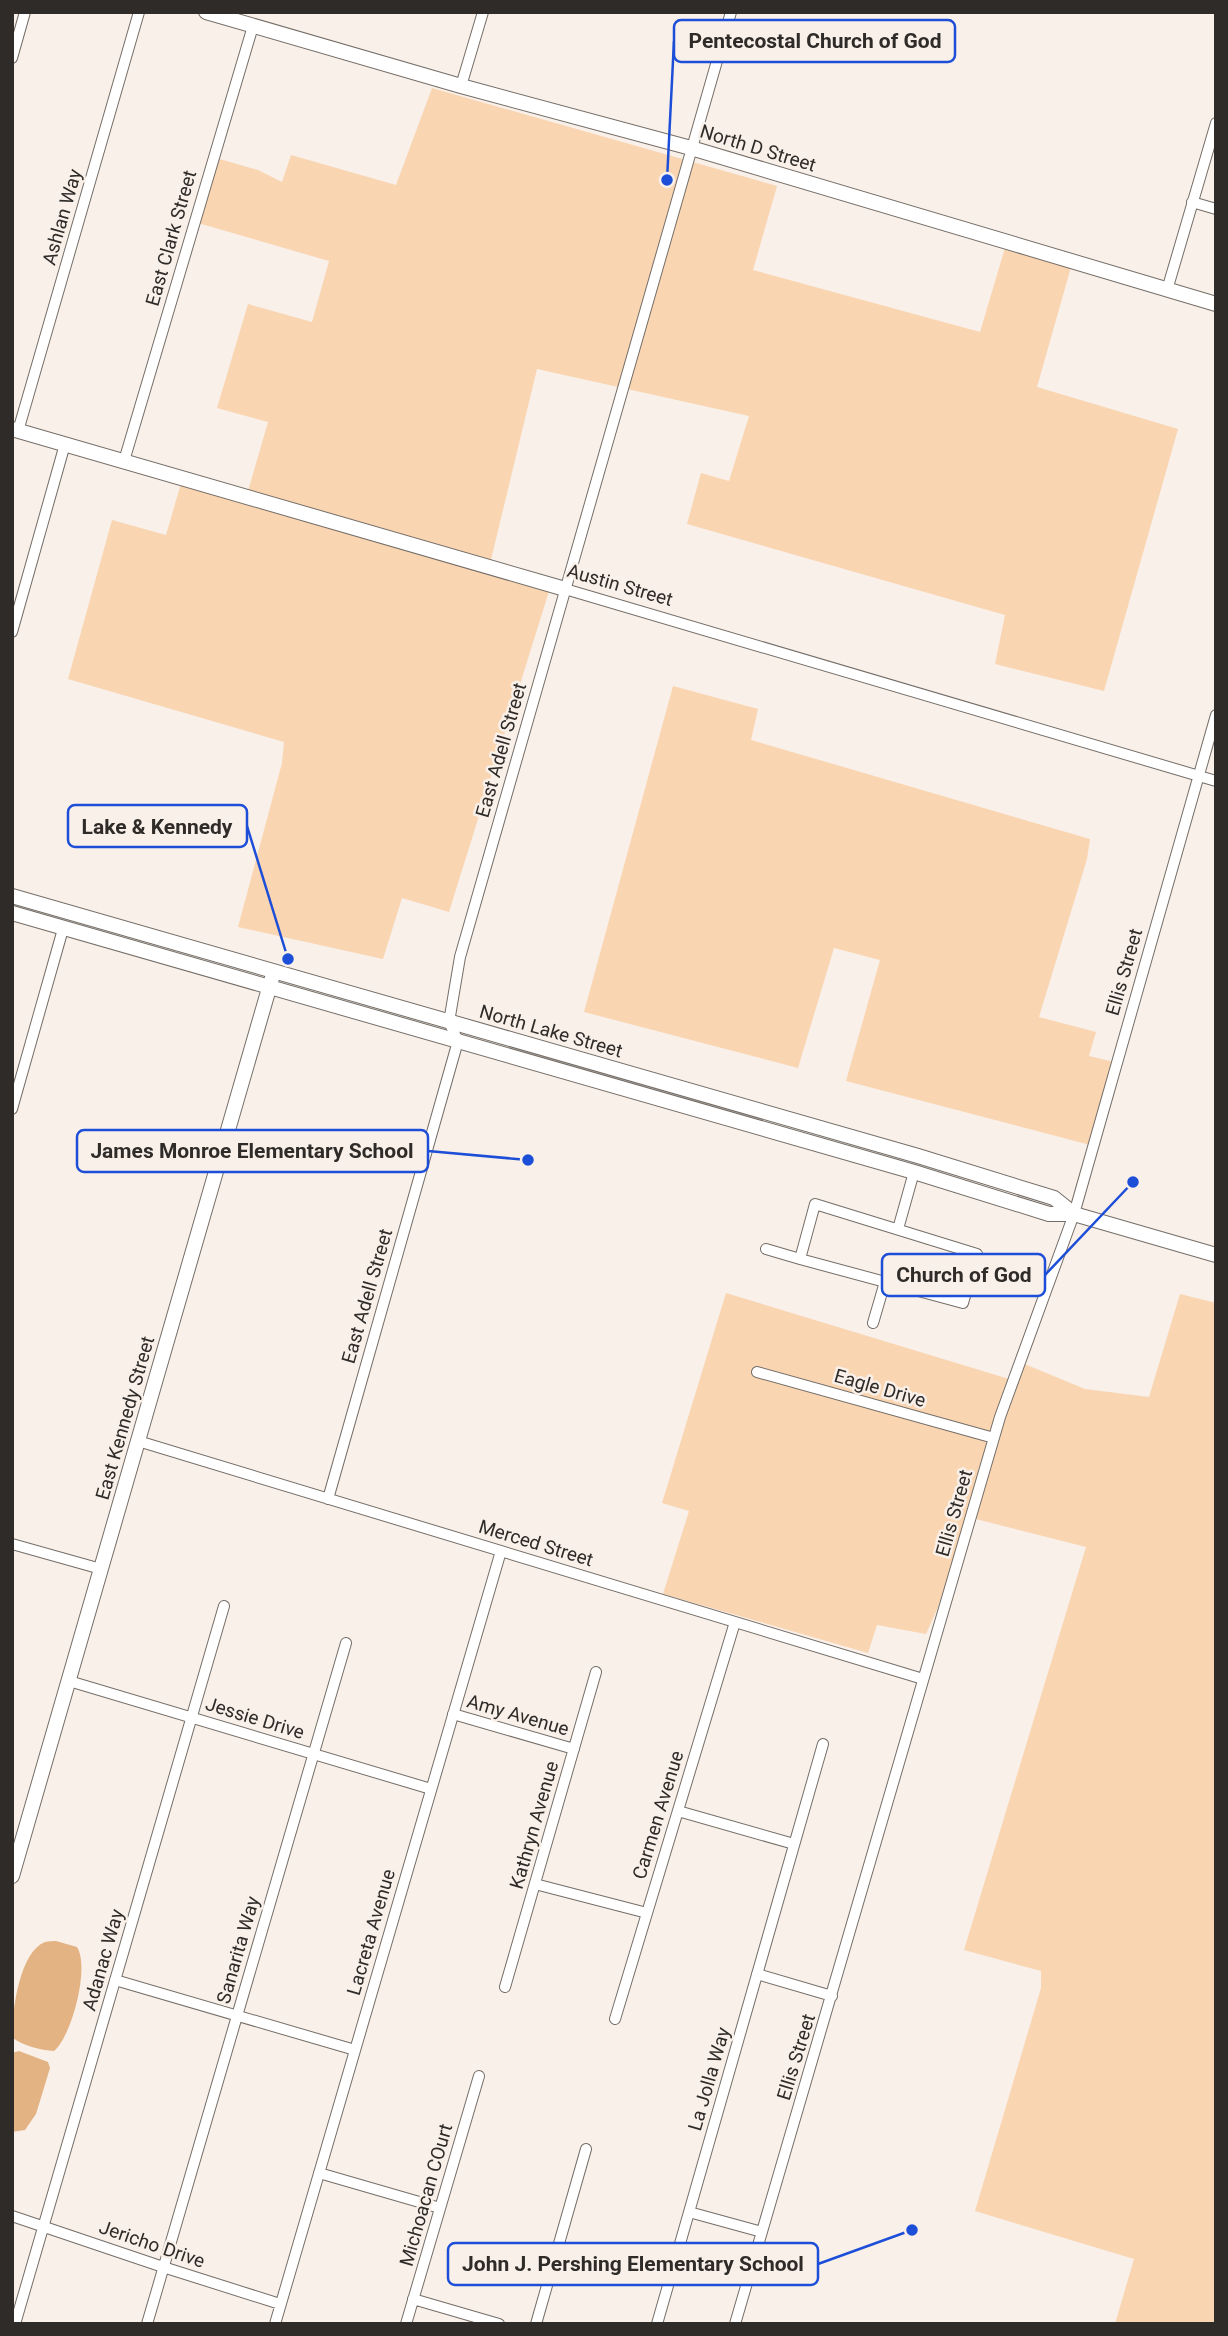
<svg xmlns="http://www.w3.org/2000/svg" width="1228" height="2336" font-family="Roboto,sans-serif">
<style>
.green{fill:#f9d5b2}
.water{fill:#e3b384}
.lines{fill:none;stroke-linecap:round;stroke-linejoin:round}
.minor-casing{stroke:#756e68;stroke-width:12}
.tertiary-casing{stroke:#756e68;stroke-width:16}
.minor{stroke:#fff;stroke-width:10}
.tertiary{stroke:#fff;stroke-width:14}
.labels{text-anchor:middle;dominant-baseline:central;stroke-width:5;stroke-linejoin:round;paint-order:stroke}
.street-label{font-size:19px;fill:#2e2b28;stroke:#f9f0e9}
.leader{fill:none;stroke:#1d4ed8;stroke-width:2.5}
.callout-dot{fill:#1d4ed8;stroke:#f9f0e9;stroke-width:2.5}
.callout{fill:#f9f0e9;stroke:#1d4ed8;stroke-width:2.5}
.callout-label{font-size:21px;text-anchor:middle;font-weight:bold;fill:#2e2b28}
</style>
<rect width="100%" height="100%" fill="#f9f0e9"/>
<path class="green" d="M432,88L777,186L753,270L980,332L1007,241L1073,260L1037,387L1178,429L1104,691L995,664L1005,615L687,524L701,473L729,481L749,416L537,369L489,568L550,588L449,912L402,898L383,959L238,927L282,763L284,742L68,679L112,520L166,535L184,473L248,491L268,422L217,408L248,304L312,322L329,261L191,221L209,156L258,170L282,182L291,155L396,185Z
M673,686L758,709L751,740L1090,839L1087,859L1039,1017L1096,1032L1089,1056L1114,1062L1094,1146L846,1081L880,960L834,948L798,1068L584,1012Z
M726,1293L1009,1379L1015,1360L1085,1389L1149,1397L1180,1294L1216,1303V2324H1115L1134,2259L975,2211L1041,1988V1971L964,1950L1086,1547L968,1517L938,1607L926,1634L877,1625L868,1653L663,1594L689,1511L662,1503Z"/>
<path class="water" d="M56,1941L77,1947C90,1967 72,2036 54,2051C41,2050 22,2046 12,2037C12,2013 19,1952 45,1942C49,1941 53,1941 56,1941Z
M19,2051L48,2062L50,2068L36,2114L25,2130L12,2132V2053Z"/>
<g class="lines">
<defs>
<path id="minor" d="M12,58L25,12
M461,86L483,12
M1192,202L1216,209
M1167,290L1216,123
M18,431L139,12
M124,461L253,26
M565,589L1216,781
M12,632L65,444
M12,1109L63,929
M815,1204L977,1254L963,1303L800,1259Z
M898,1229L914,1172
M766,1249L800,1259
M873,1323L885,1282
M757,1372L994,1438
M138,1441L923,1679
M328,1499L458,1041L449,1022L460,957L731,12
M12,1544L101,1569
M69,1681L431,1789
M453,1714L574,1749
M678,1811L794,1844
M535,1884L647,1913
M757,1974L832,1996
M115,1980L355,2050
M505,1987L596,1672
M615,2019L735,1622
M319,2173L440,2208
M689,2212L762,2232
M12,2216L163,2267L280,2304
M413,2299L499,2324
M15,2324L224,1606
M147,2324L346,1643
M275,2324L501,1551
M406,2324L479,2076
M536,2324L586,2149
M657,2324L823,1744
M735,2324L1000,1417L1074,1214L1216,715"/>
<path id="tertiary" d="M206,12L461,86L691,148L1216,304
M12,429L565,589
M12,896L918,1156L1054,1198L1074,1214
M12,913L914,1172L1049,1214H1074L1216,1255
M12,1876L272,978"/>
</defs>
<use href="#minor" class="minor-casing"/>
<use href="#tertiary" class="tertiary-casing"/>
<use href="#minor" class="minor"/>
<use href="#tertiary" class="tertiary"/>
</g>
<g class="labels">
<g class="street-label">
<text transform="translate(758 148) rotate(17)">North D Street</text>
<text transform="translate(62 217) rotate(-74)">Ashlan Way</text>
<text transform="translate(171 238) rotate(-74)">East Clark Street</text>
<text transform="translate(620 585) rotate(16)">Austin Street</text>
<text transform="translate(501 750) rotate(-74)">East Adell Street</text>
<text transform="translate(1124 972) rotate(-74)">Ellis Street</text>
<text transform="translate(551 1031) rotate(16)">North Lake Street</text>
<text transform="translate(367 1296) rotate(-74)">East Adell Street</text>
<text transform="translate(880 1388) rotate(16)">Eagle Drive</text>
<text transform="translate(125 1418) rotate(-74)">East Kennedy Street</text>
<text transform="translate(954 1513) rotate(-74)">Ellis Street</text>
<text transform="translate(536 1543) rotate(17)">Merced Street</text>
<text transform="translate(518 1715) rotate(16)">Amy Avenue</text>
<text transform="translate(255 1718) rotate(17)">Jessie Drive</text>
<text transform="translate(658 1815) rotate(-73)">Carmen Avenue</text>
<text transform="translate(534 1825) rotate(-74)">Kathryn Avenue</text>
<text transform="translate(371 1932) rotate(-74)">Lacreta Avenue</text>
<text transform="translate(238 1950) rotate(-74)">Sanarita Way</text>
<text transform="translate(103 1960) rotate(-74)">Adanac Way</text>
<text transform="translate(796 2057) rotate(-73)">Ellis Street</text>
<text transform="translate(709 2079) rotate(-74)">La Jolla Way</text>
<text transform="translate(426 2195) rotate(-74)">Michoacan COurt</text>
<text transform="translate(152 2244) rotate(19)">Jericho Drive</text>
</g>
</g>
<path class="leader" d="M667 180L674 41M288 959L247 826M528 1160L428 1151M1133 1182L1045 1275M912 2230L818 2264"/>
<g class="callout-dot">
<circle cx="667" cy="180" r="7"/>
<circle cx="288" cy="959" r="7"/>
<circle cx="528" cy="1160" r="7"/>
<circle cx="1133" cy="1182" r="7"/>
<circle cx="912" cy="2230" r="7"/>
</g>
<g class="callout">
<rect x="674" y="20" width="281" height="42" rx="7"/>
<rect x="68" y="805" width="179" height="42" rx="7"/>
<rect x="77" y="1130" width="351" height="42" rx="7"/>
<rect x="882" y="1254" width="163" height="42" rx="7"/>
<rect x="448" y="2243" width="370" height="42" rx="7"/>
</g>
<g class="callout-label">
<text x="815" y="48">Pentecostal Church of God</text>
<text x="157" y="834">Lake &amp; Kennedy</text>
<text x="252" y="1158">James Monroe Elementary School</text>
<text x="964" y="1282">Church of God</text>
<text x="633" y="2271">John J. Pershing Elementary School</text>
</g>
<rect width="1228" height="2336" fill="none" stroke="#2e2b28" stroke-width="28"/>
</svg>
